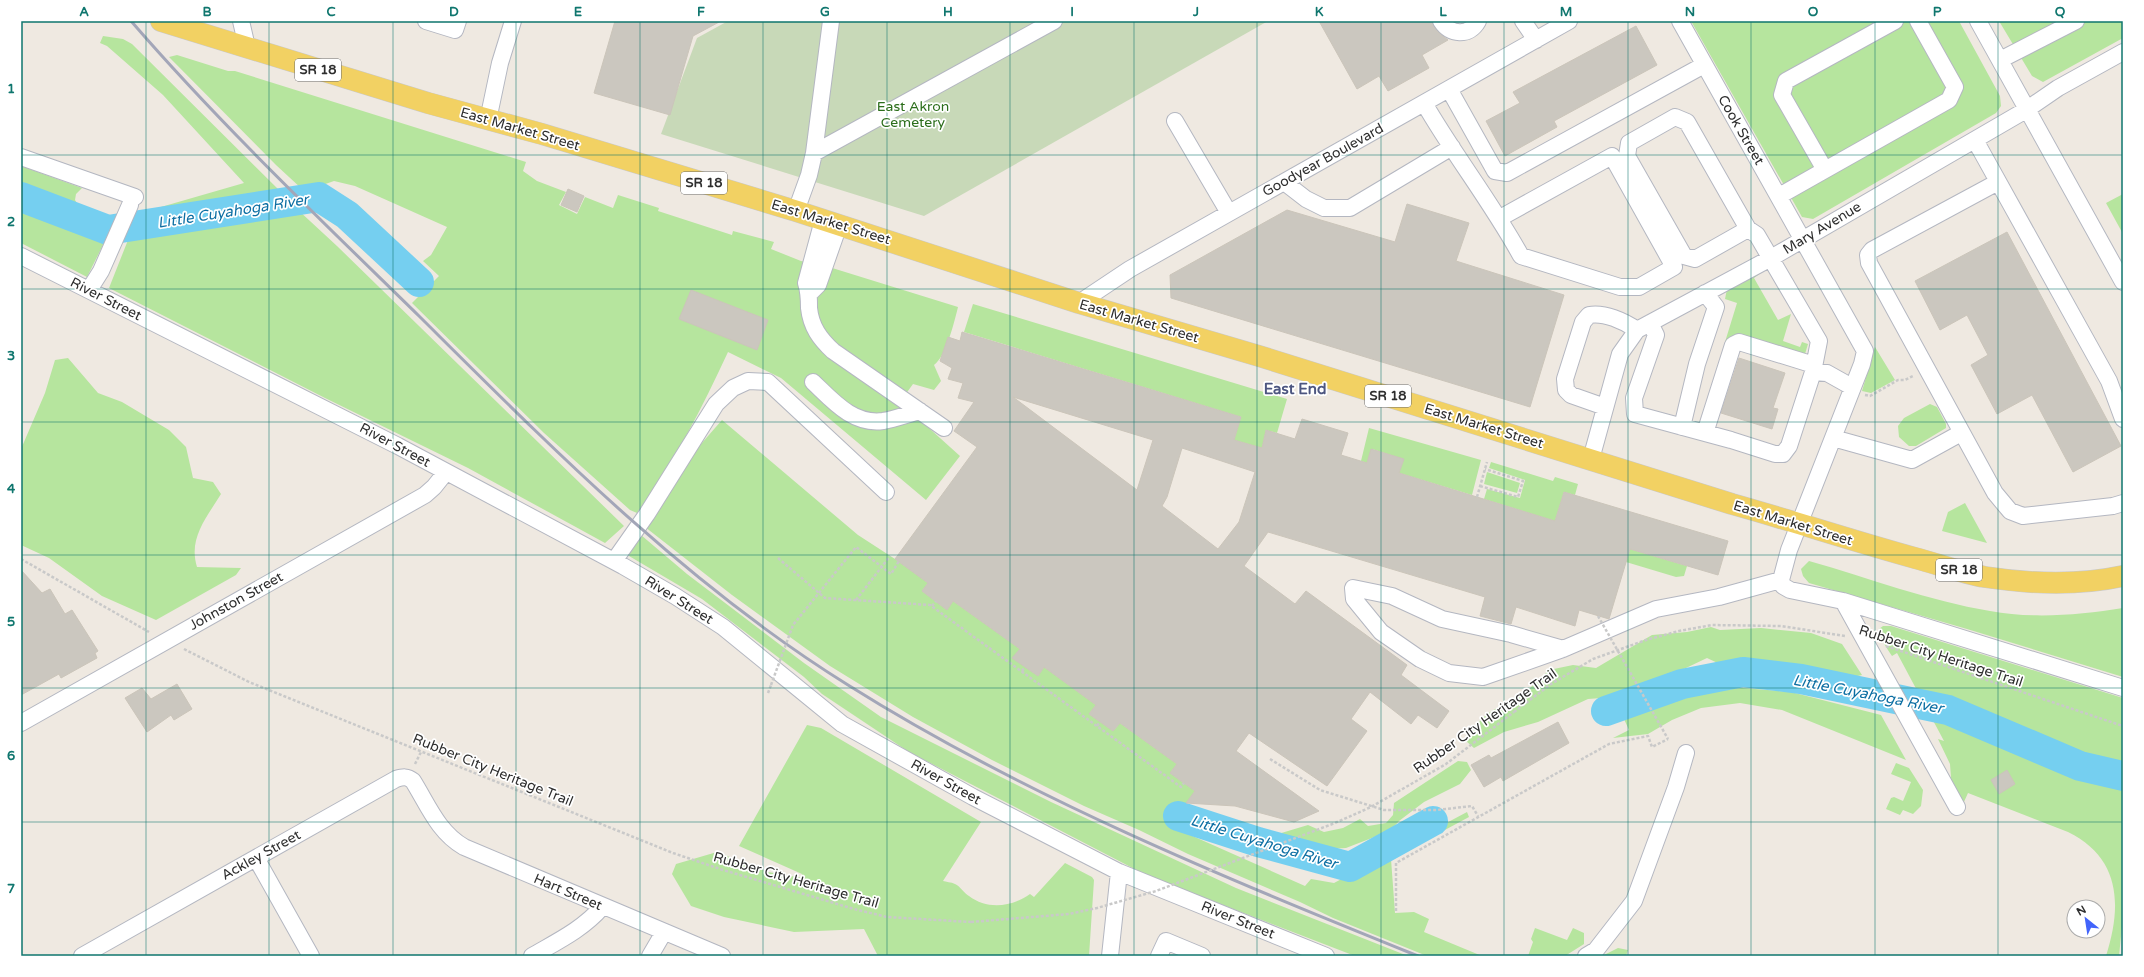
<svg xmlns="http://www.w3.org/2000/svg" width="2144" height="977" font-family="'Varela Round',sans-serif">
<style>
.green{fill:#b6e59e}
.cemetery{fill:#c8d9b8}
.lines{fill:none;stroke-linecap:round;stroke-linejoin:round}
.river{stroke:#75cff0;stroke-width:30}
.building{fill:#cbc7bf;stroke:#cbc5ba;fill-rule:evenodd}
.minor-casing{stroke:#b4b7c1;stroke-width:18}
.major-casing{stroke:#c9c9c9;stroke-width:22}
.path{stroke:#c9c9c9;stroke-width:2.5;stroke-dasharray:3 2;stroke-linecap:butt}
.minor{stroke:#fff;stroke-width:16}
.major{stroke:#f2d163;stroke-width:21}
.rail{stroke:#a3a6b8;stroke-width:3}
.path-bridge{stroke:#c9c9c9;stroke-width:2.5;stroke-dasharray:3 2;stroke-linecap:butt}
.grid{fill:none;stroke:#0f766e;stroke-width:1;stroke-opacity:0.55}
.labels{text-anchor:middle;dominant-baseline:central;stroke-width:3.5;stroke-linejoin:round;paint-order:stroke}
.shield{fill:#fff;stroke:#6d6d6d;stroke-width:1}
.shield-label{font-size:13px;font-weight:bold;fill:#2e2e2e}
.park-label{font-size:14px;fill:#2c6e1b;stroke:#fff}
.street-label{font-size:14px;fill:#2e2e2e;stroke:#fff}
.water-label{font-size:15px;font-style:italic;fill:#0d6fa3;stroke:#fff}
.neighbourhood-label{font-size:15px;font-weight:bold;fill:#4d5680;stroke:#fff}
.neatline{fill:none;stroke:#0f766e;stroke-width:1.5}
.grid-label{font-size:13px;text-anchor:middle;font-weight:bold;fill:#0f766e}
</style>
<rect width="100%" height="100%" fill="#efe9e1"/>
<path class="green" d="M1691,21H1959L2000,96L2001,106L1996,113L1813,219L1802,217Z
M1999,21H2123V38L2043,82L2032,76Z
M103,36L123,39L132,44L280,191L193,213L149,216L137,221L144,210L147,211L244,183L163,95L107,46L100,43Z
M177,55L228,71H235L526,162L523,171L537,181L566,192L559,205L577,214L585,197L613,208L618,195L659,208L658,211L732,235L733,231L774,242L771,249L801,261L829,267L958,307C954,323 946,356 934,365L941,381L934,390L913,384L900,402L960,456L926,500L781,378L728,352C702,408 674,463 637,513L630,510L544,433L412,303L439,276L423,261L431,255L447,227L355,186L334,181L314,188L302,189L276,165L169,57Z
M21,166L82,188L76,194L75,200L80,208L74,209L21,186Z
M2123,194V234L2106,203Z
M297,209L337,246L624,526L605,543L468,468L325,398L109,288L130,235Z
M21,210L105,241L87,277L21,243Z
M1766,269L1754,278L1778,320L1791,314L1783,341L1800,347L1802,342L1808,344L1805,354L1725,342L1737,303L1725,299L1727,289Z
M973,304L1287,399L1277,433L1266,430L1262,448L1234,440L1241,417L964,332Z
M1875,347L1895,380L1871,393L1862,391Z
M68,358L98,393L122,402L169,430L186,447L193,478L213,482L221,494C207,517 188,538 197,567L241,568L236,575L156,620L102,596L49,558L21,545V449L45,393L55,360Z
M1930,404L1937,407L1946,424V428L1916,446H1909L1899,437L1898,426L1904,418Z
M722,420L858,535L895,559L928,583L922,591L947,610L953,601L1020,649L1013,658L1038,676L1044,667L1096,705L1089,714L1113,731L1120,723L1177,764L1170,773L1195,791L1170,826L1305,886L1311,879L1334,883L1467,812L1469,817L1391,859L1395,913L1414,912L1429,919L1424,932L1482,956H1427L1333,918L1300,902L1188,854L1139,830L1084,806L992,760L913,717L830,666L732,595L645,527L687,460Z
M1369,428L1481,460L1472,495L1399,473L1403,459L1372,449L1367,463L1361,461Z
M1491,462L1553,481L1555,477L1578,484L1575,495L1564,492L1555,521L1484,499L1487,489L1520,498L1525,480L1489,468Z
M1487,472L1520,483L1517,493L1484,484Z
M1965,503L1987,543L1942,531L1948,512Z
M641,535L687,574L804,663L881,717L1051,802L1236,888L1408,956H1355L1148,876L909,752L822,694L804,677L702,599L629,556L632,544Z
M1630,549L1687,566L1684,576L1676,577L1626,562Z
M1809,561C1869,578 1929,601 1990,611C2033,619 2080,615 2123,608V677L1967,629L1809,583L1803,576L1801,569Z
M1883,626H1891L2123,698V917L2119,956H2106C2122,906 2121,858 2068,832L1968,793L1963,804L1952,791L1950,764L1938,739L1944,741L1897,653L1892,656C1887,648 1879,638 1879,629Z
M1711,627L1720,630L1761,628L1811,633L1842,644L1862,675L1841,680L1821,677L1791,667L1758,662L1724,666L1707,658L1667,677L1642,685L1615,697L1588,699L1538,722L1504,732L1474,748L1466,741L1467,734L1487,714L1530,688L1549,670L1573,665L1596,668L1652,635L1687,632Z
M1742,688L1791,692L1881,715L1906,760L1782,710L1740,703L1701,708L1672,720L1648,734L1613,738L1629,730L1624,719L1701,692Z
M807,725L821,728L981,822L943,881C946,882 951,882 955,884C960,886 964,893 969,896C987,910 1012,907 1030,894L1034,897L1065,863L1092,877L1094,880L1089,956H878L864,929L794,932L724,917L691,906L672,874L676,864L717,852L768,872L803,878L802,874L739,846Z
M1458,761L1467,762L1471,770L1460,784L1424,802L1399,821L1390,831L1346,848L1312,850L1294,847L1278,834L1308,825L1324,832L1343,828L1360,819L1368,826L1386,823L1393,815L1394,803Z
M1896,763L1909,768L1923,790L1921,806L1913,814L1903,810L1900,815L1886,809L1891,798L1894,797L1903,801L1911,782L1891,774Z
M1535,928L1567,940L1573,928L1584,933V944L1565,956H1528L1533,942L1531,939Z
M1618,948L1628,950L1626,956H1602Z"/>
<path class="cemetery" d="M728,21H1268L924,216L661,134L697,38Z"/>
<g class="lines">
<path class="river" d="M21,197L108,230L319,197L347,215L419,282
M1606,711L1682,684L1743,672L1801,679L1948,710L2080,766L2123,776
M1178,816L1258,842L1350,867L1433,821"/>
</g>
<path class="building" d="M615,21H721L693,36L670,115L594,93Z
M1319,21H1432L1438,32L1448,40L1422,55L1429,68L1388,91L1379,76L1357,89Z
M1636,26L1657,65L1554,121L1557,127L1505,156L1486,121L1520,103L1513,92Z
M568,189L584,196L577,212L561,205Z
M1407,204L1469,223L1456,261L1564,295L1530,407L1171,298L1170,275L1287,210L1395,242Z
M2007,232L2121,446L2073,472L2032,395L1997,414L1971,365L1988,355L1967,315L1940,330L1915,281Z
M691,290L768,320L757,350L679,319Z
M962,332L1241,417L1234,440L1262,448L1266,430L1295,439L1302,419L1348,433L1341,455L1367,463L1371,449L1404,459L1399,473L1555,521L1564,492L1728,541L1718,575L1630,549L1609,619L1579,610L1575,626L1516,607L1511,624L1480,616L1485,597L1268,532L1244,566L1295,604L1306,591L1407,665L1401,675L1449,711L1437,728L1418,715L1411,724L1370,692L1351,719L1367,731L1327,786L1249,733L1236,751L1319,811L1294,822L1235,806L1186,803L1195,791L1170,773L1177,764L1120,723L1113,731L1089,714L1096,705L1044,667L1038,676L1012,658L1020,649L953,601L947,610L922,591L928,583L895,559L977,447L954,431L974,402L958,398L963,383L948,379L952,368L940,361L948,337L960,341ZM1013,397L1153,440L1137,490ZM1182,448L1255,472L1239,522L1218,549L1162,506L1167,497Z
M1739,358L1785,373L1773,408L1778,409L1772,429L1721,413Z
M21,570L42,593L50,589L65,614L72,610L98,651L95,653L97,658L61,678L59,674L21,695Z
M177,684L192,709L174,720L171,715L147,732L125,698L142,688L151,699Z
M1558,722L1569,743L1503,781L1501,777L1484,787L1471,765L1489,755L1491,758Z
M2007,770L2015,784L1999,794L1991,780Z"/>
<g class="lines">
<defs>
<path id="minor" d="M241,21L247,47
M426,21L455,30L458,21
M1441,21C1450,35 1469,37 1478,21
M1523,21L1536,40
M1680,21L1865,351L1862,364L1789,550L1781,580L1783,586L1790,590L1843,601L1957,807
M1978,21L2123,282
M2000,60L2076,21
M1449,89L1495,171L1507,173L1704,65
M1424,103C1454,155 1492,203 1521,256L1620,287H1639L1674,267L1612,156L1500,218
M488,120L500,63L513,21
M1175,121L1229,213
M1975,140L2109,381L2123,419
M814,153L1054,21
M21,157L135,197
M1825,170L1949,100L1955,87L1918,21
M1284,182L1306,199L1324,208H1350L1452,147
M1998,182L1872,250L1868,255L1869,263L1995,493L2010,511L2023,516L2113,506L2123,503
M1779,196L1825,170L1782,95L1786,81L1895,21
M796,211L809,175L814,153L831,21
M823,220L806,283C809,292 809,298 809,308C811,327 820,339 833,351L944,428
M1748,229L1687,122L1675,117L1629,143L1627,156L1684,256L1695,259L1748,229L1757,235L1819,341L1813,372
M21,256L398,446L623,566L675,596L723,627L842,724L973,797L1119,872L1326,956
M89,290L101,271L130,205
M810,293L818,285L839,225
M1079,303L1130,269L1569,21
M1650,323L1656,335L1634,398L1635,414L1731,440L1775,454H1783L1789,446L1813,372L1827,373L1852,387
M813,382C833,401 853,425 883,421C895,419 908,414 920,411
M1605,407L1571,395L1566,390L1565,379L1583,322L1589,315C1604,312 1624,321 1637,330
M1682,427L1697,364L1716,307L1705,293
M1705,433L1733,345L1739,342L1814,365
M1833,438L1912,460L1961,433
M1591,459L1620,354L1637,330L1771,258L2026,110L2058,88L2123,52
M614,561L647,514L716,404L733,388L748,381L768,382L886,492
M1843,601L2123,688
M1563,649L1511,634L1442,619L1392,596L1353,588L1354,599L1381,632L1420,659L1449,673L1483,677L1563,649L1656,609L1719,597L1781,580
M21,723L425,495L434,487L446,472
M256,858L311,956
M82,956L396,779C403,777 407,776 413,781C428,805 438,832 464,847L722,956
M532,956C558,941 583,929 602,907
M650,956L664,932
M1110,956L1119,872
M1159,956L1166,941L1202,956
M1586,956L1596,950L1634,901L1676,787L1686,753"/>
<path id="major" d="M161,21L428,103L542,134L796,211L1079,303L1259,356L1732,504C1793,521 1853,541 1915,558C1938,564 1962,573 1985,577C2031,584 2077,586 2123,576"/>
</defs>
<use href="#minor" class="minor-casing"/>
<use href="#major" class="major-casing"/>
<path class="path" d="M1865,395L1870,396L1898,380H1905L1913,376
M1480,486L1518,497L1523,481L1485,469
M1477,497L1487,462
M778,558L825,598L930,605L1181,787L1184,783
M21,559L149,632
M856,600L890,556
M932,606L936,601
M1886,646L2123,726
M184,649L249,682L673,853L723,870L854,909L887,917L971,922
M1022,671L1025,667
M768,693L771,685
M1514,712L1551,684L1593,659L1646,640L1679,631L1712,625L1781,626L1845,636
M1097,726L1100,722
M1270,759L1320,790L1384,810H1437L1472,806L1478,816
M415,764L421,752
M1396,911V863L1609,744L1648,736L1652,747L1668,739"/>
<use href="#minor" class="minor"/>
<use href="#major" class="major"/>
<path class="rail" d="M131,21C221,125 321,220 419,316C553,449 687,585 848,685C1026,797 1223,877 1418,956"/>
<path class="path-bridge" d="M1598,616L1668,739
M771,685L793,625L856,547L891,574L899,561
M971,922L1069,914L1097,908L1156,891L1335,823L1371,807L1446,764L1514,712"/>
</g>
<path class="grid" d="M146,21V956M269,21V956M393,21V956M516,21V956M640,21V956M763,21V956M887,21V956M1010,21V956M1134,21V956M1257,21V956M1381,21V956M1504,21V956M1628,21V956M1751,21V956M1875,21V956M1998,21V956M21,155H2123M21,289H2123M21,422H2123M21,555H2123M21,688H2123M21,822H2123"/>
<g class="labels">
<g class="shield">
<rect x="295" y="59" width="46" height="22" rx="3"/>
<rect x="681" y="172" width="46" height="22" rx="3"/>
<rect x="1365" y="385" width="46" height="22" rx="3"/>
<rect x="1936" y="559" width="46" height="22" rx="3"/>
</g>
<g class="shield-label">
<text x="318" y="70">SR 18</text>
<text x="704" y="183">SR 18</text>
<text x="1388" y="396">SR 18</text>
<text x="1959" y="570">SR 18</text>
</g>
<g class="park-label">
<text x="913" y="106">East Akron<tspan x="913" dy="16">Cemetery</tspan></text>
</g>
<g class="street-label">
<text transform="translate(520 129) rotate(16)">East Market Street</text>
<text transform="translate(1741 130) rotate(60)">Cook Street</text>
<text transform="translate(1323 160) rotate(-29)">Goodyear Boulevard</text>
<text transform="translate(831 222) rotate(17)">East Market Street</text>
<text transform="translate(1822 228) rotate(-31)">Mary Avenue</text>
<text transform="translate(106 299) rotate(27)">River Street</text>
<text transform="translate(1139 321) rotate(16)">East Market Street</text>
<text transform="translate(1484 426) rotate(17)">East Market Street</text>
<text transform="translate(395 445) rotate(28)">River Street</text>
<text transform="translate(1793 523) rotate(17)">East Market Street</text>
<text transform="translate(679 600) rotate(32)">River Street</text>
<text transform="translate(236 601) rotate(-29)">Johnston Street</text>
<text transform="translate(1941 656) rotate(18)">Rubber City Heritage Trail</text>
<text transform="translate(1485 721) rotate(-35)">Rubber City Heritage Trail</text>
<text transform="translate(493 770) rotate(22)">Rubber City Heritage Trail</text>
<text transform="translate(946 782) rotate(29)">River Street</text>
<text transform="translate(261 855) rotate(-29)">Ackley Street</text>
<text transform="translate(796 880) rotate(16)">Rubber City Heritage Trail</text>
<text transform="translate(568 892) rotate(23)">Hart Street</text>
<text transform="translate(1238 920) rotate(22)">River Street</text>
</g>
<g class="water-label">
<text transform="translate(233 211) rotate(-9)">Little Cuyahoga River</text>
<text transform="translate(1868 694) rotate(11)">Little Cuyahoga River</text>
<text transform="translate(1264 842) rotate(17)">Little Cuyahoga River</text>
</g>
<g class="neighbourhood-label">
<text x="1295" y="389">East End</text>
</g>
</g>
<rect width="2144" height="977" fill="none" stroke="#ffffff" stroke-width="44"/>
<g transform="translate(2086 919) rotate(330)"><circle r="19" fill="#ffffff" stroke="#ababab"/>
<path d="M0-3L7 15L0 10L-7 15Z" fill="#4264fb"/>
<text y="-6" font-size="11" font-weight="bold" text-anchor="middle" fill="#2e2e2e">N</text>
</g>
<rect x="22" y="22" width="2100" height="933" class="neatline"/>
<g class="grid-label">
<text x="84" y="16">A</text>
<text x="207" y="16">B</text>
<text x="331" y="16">C</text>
<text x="454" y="16">D</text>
<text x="578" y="16">E</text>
<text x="701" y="16">F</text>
<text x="825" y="16">G</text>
<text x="948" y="16">H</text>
<text x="1072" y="16">I</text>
<text x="1196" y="16">J</text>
<text x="1319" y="16">K</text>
<text x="1443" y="16">L</text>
<text x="1566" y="16">M</text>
<text x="1690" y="16">N</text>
<text x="1813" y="16">O</text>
<text x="1937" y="16">P</text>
<text x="2060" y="16">Q</text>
<text x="11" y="93">1</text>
<text x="11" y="226">2</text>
<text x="11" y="360">3</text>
<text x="11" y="493">4</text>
<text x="11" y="626">5</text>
<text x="11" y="760">6</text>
<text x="11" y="893">7</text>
</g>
</svg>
